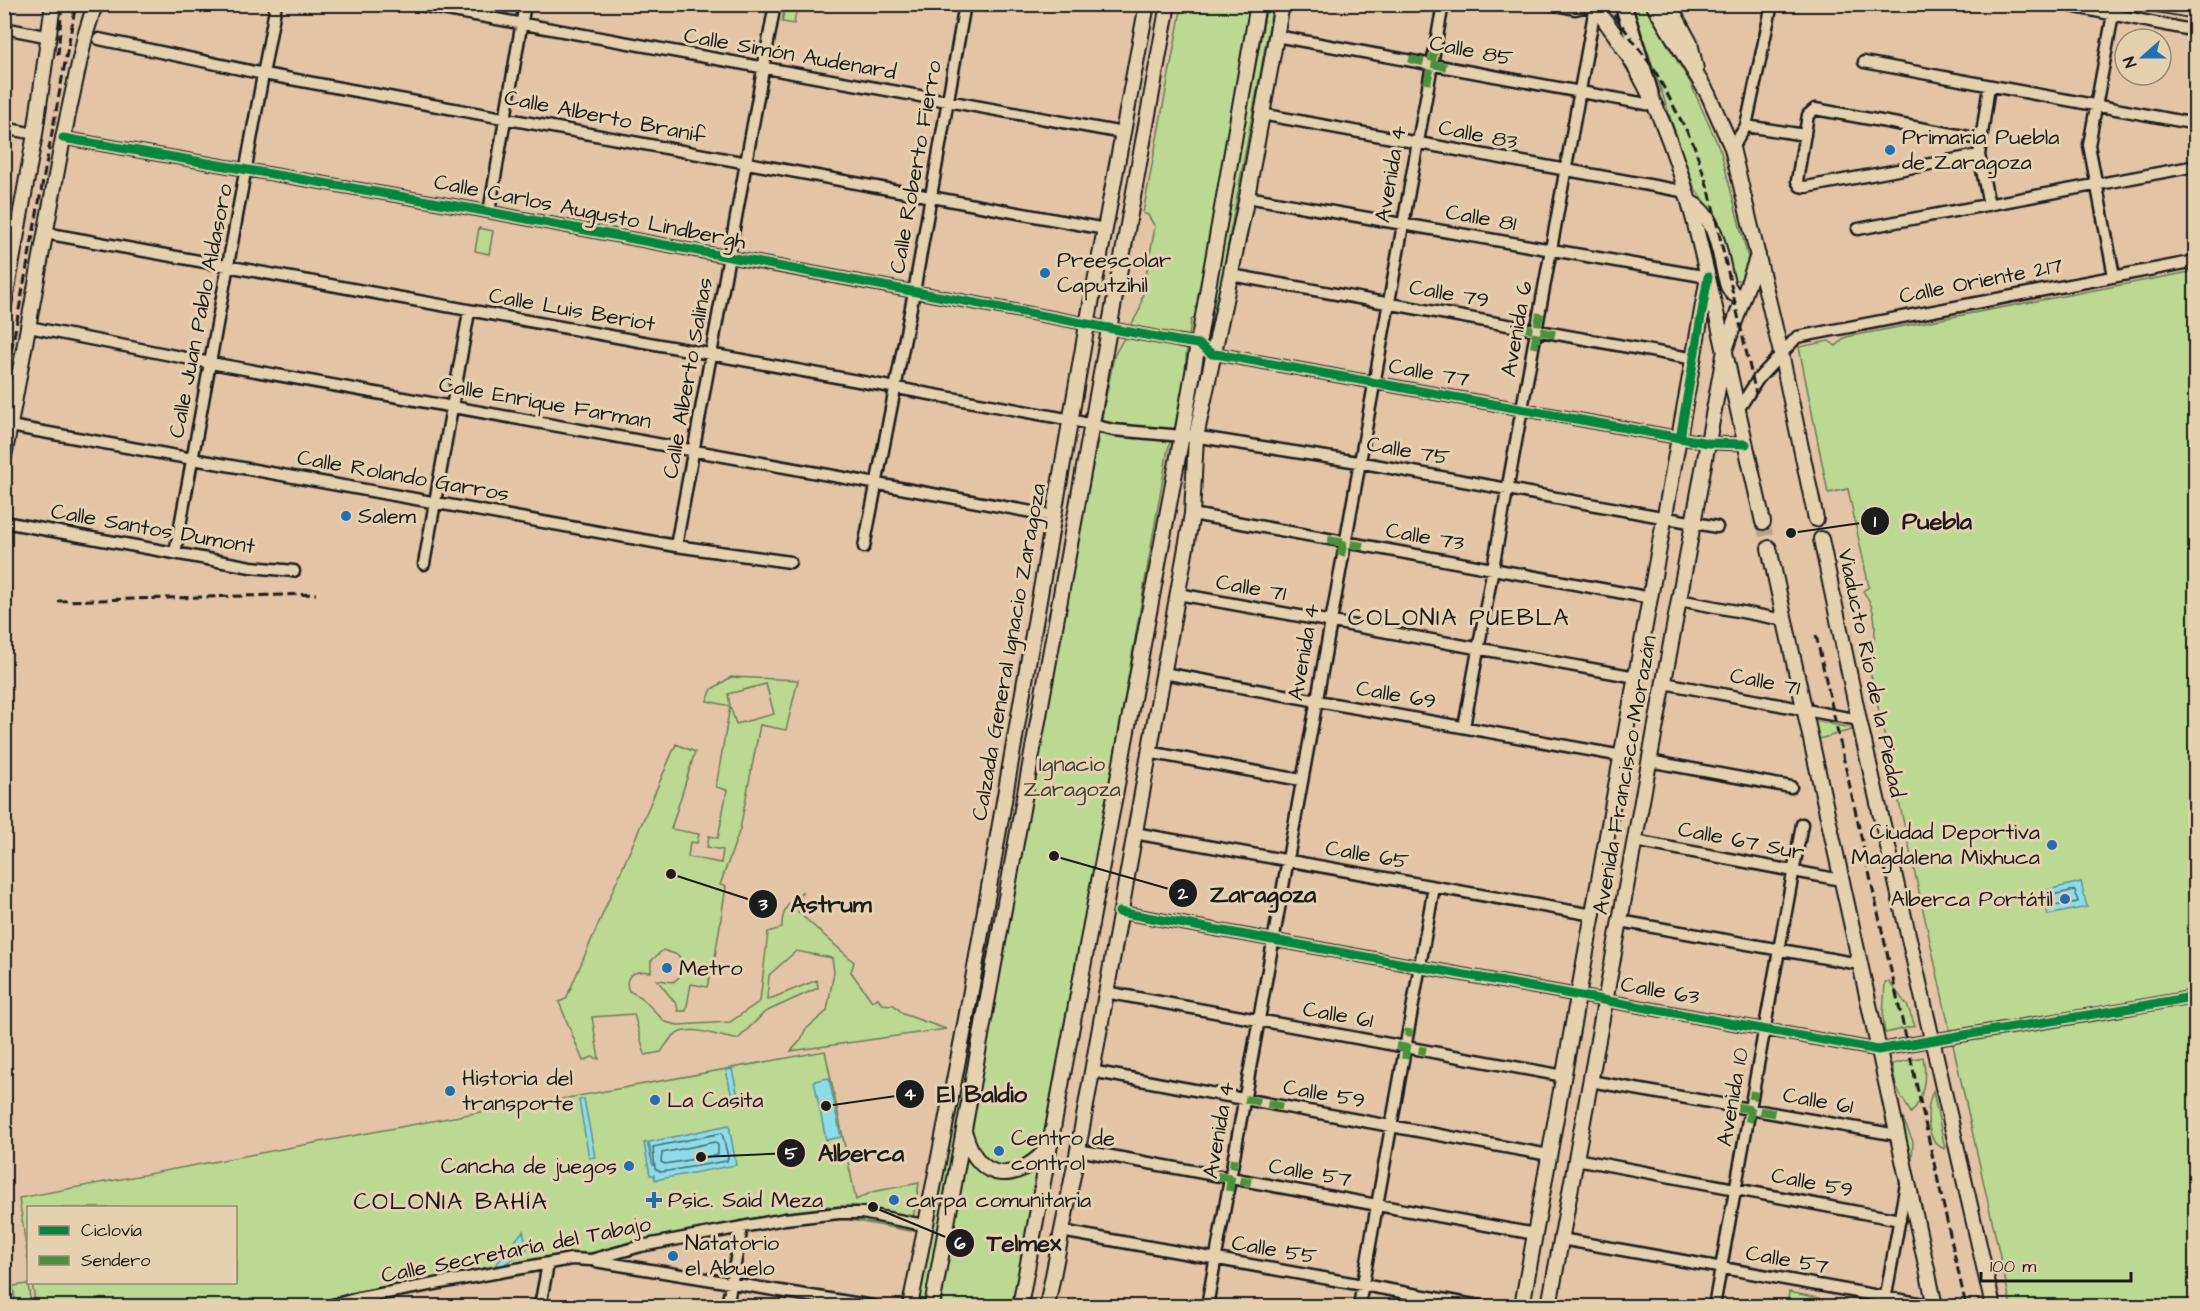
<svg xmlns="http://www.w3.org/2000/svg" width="2200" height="1311" font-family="'Architects Daughter',sans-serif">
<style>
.green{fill:#bbd992;stroke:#6c7a57;stroke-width:1.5}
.water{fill:#8ddde9;stroke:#609097;stroke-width:1.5}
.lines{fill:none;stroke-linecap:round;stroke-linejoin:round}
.shore{stroke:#49696e;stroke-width:1.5}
.major-tunnel{stroke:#bba28a;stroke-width:14;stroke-dasharray:14 7;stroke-linecap:butt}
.minor-casing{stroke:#1c1c1c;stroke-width:15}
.major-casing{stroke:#1c1c1c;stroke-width:18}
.highway-casing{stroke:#1c1c1c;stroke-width:20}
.minor{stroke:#e5d0af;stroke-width:10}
.major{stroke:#e5d0af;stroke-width:14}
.highway{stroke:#e5d0af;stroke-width:15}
.rail{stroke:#1c1c1c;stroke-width:3;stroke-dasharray:9 4.5;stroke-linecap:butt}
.quiet{stroke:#49923c;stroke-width:8;stroke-dasharray:15 8;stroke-linecap:butt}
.cycleway-casing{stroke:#e5d0af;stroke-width:13}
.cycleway{stroke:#00873e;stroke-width:9}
.poi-dot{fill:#1f6fb2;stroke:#e5d0af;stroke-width:2}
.labels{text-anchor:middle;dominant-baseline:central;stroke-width:6;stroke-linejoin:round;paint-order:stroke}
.street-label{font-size:22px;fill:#1c1c1c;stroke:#e5d0af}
.poi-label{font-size:22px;fill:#1c1c1c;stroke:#e5d0af;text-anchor:start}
.park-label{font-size:22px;fill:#3c4234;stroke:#e5d0af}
.neighbourhood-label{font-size:24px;letter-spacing:1.5px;fill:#1c1c1c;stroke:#e5d0af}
.leader{fill:none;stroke:#1c1c1c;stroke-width:2}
.callout-dot{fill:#1c1c1c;stroke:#e5d0af;stroke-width:2}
.mark-label{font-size:18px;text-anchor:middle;font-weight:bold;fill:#fff}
.callout-label{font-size:24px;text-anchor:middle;font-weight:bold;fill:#1c1c1c;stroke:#e5d0af;stroke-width:6;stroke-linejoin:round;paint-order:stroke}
</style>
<rect width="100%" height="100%" fill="#e3c4a6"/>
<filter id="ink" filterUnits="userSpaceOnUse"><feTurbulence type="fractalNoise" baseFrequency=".0167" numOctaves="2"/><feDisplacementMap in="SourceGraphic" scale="12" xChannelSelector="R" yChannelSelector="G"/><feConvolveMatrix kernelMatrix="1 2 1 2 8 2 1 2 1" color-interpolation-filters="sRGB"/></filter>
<g filter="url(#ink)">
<path class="green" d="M785,5H797L794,24L782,22Z
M1182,5H1253L1201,313L1191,320L1186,357V390L1168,449L1107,800L1038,1165L1014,1306H940L1041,732L1114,356L1140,309L1155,227L1148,215L1143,213Z
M1267,5H1273L1212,329L1207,328Z
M1632,5H1644L1690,82L1721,152L1748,258L1742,280H1733L1714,216L1694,187Z
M479,228L493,231L489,254L475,251Z
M2195,271V1306H2011L1868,662C1877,638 1880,613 1863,591L1869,587L1848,489L1828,493L1799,347L1829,341L1836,346L1846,337Z
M731,677L798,680L786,730L760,725L740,829L720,885L726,886L715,957L707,987L691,984L686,1011H678L677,1005L657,980L673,982C684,975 686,965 678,955L663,950L651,961V972C637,970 622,974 629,991L641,997L665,1022L678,1025L730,1022L760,1001L768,932L782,928C781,914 789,898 802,892L798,912L854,962L851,972L872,1001L878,998L882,1004L894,1005L903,1014L946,1029L791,1051L801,1040L805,1030L827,1011L834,972L832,958L796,951L769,975L767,1000L817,980L818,988L765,1012L738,1039C719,1038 694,1024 676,1034C670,1037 665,1047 661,1052L645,1055L634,1014L592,1017L599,1059L592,1057L583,1061L559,1002L566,999L676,744L695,752L671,829L699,834L697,843L690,842L688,857L721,863L723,850L707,847L709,836L718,838L727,790L716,787L730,706L736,724L774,714L766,684L728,694L730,706L707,701L712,689Z
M1811,720L1851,728L1852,730L1815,740Z
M1885,982H1889L1907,1005L1915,1026L1885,1033L1883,1018Z
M964,1047L969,1059L967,1081L926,1306H916Z
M825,1051L856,1200L872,1192L919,1183L911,1231L846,1219L829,1206L604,1251L288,1306H36L32,1283L236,1282V1208H28V1260L19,1198L545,1100L546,1102Z
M1923,1057C1927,1075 1924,1099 1911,1113L1896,1087L1892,1064Z
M1933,1091L1945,1149C1924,1142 1926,1107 1933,1091Z
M1902,1116L1913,1142L1912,1160L1900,1117Z
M28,1284L31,1306H16L13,1286Z
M1789,1292L1819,1298L1817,1306H1787Z"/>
<path class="water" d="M2081,882L2087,907L2048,915L2043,891Z
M732,1069L739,1101L733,1102L726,1070Z
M829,1078L841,1137L826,1140L814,1081Z
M584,1099L595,1157L589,1158L579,1100Z
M729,1125L736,1165L655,1180L654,1175H650L644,1143L647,1142L653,1166L649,1142Z
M523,1231L527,1249L502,1266L494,1267Z"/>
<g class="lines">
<path class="shore" d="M2075,890L2078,902L2053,906L2052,895Z
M722,1133L728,1157L727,1161L661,1172L655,1169L653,1147Z
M715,1142L718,1145V1155L665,1164L661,1162L662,1153Z"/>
<path class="major-tunnel" d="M1763,522L1769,548"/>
<defs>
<path id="minor" d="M414,4L1123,133
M1551,4L1575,9L1593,5
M2060,4L2196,31
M2109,4L2113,14L2089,145L2114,276
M4,28L50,37
M1276,36L1657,106
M99,39L264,74L1105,229
M1864,62L2196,124
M1989,86L1979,155L1989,205
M1261,114L1687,192
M1746,126L1805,135
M4,128L35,134
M63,138L468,208L1178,341L1198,344L1212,354L1222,355L1708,443L1746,444
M1732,148L1746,126L1772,4
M1979,155L1806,187L1800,186L1797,181L1808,115L1815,109L1980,139
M1247,197L1708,277
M489,212L525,4
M4,224L19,227
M1858,229L2196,166
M45,233L1072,420L1113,430L1206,438L1358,462L1717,527
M1231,275L1695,359
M29,327L211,363L1054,516
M1738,410L1758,379L1797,337L2196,261
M10,426L676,546L790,562
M1192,514L1651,598
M4,522L251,567L294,571
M676,546L775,4
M864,547L914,292L965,4
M175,553L276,4
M424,564L469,312
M1178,594L1636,677
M1679,600L1784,620
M1163,673L1622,756
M1664,683L1859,720
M1464,727L1595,8
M1148,752L1301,780
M1649,761L1791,787
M1134,833L1593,915
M1635,841L1841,880
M1119,912L1878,1050C1983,1030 2090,1017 2196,996
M1620,921L1859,964
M1105,992L1564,1076
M1091,1071L1549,1155
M1590,1081L1897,1135
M1078,1150L1535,1234
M1576,1159L1900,1220
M1061,1231L1480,1306
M1561,1239L1935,1306
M595,1261L873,1306
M329,1306L359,1298L571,1259L591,1260L641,1246L785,1219L839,1213H862L924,1225
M540,1306L548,1264
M727,1306L742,1227
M1207,1306L1443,4
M1359,1306L1434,887
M1714,1306L1802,824
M1884,1306L1906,1184"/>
<path id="major" d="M1592,4C1668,96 1689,196 1715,308C1731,379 1747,451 1763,522
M1653,4L1708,94L1732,148L1781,353L1816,519
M1669,4L1690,43L1696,69
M2157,4L2196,11
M1690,202C1719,218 1719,257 1728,286L1732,293L1742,298
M4,305L35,134L53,4
M4,457L63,138L85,36L95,4
M1821,539L1859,720L1993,1306
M1769,548L1935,1306
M965,1134C980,1185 1018,1183 1050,1146
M910,1306L966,1019L1087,325L1147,4
M932,1306L1168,4
M1020,1306L1182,435L1258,4
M1047,1306L1078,1150L1192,514L1196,437L1247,197L1282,4
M1522,1306L1708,277
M1549,1306L1725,350L1758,255"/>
<path id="highway" d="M1623,4L1650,93"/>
</defs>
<use href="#minor" class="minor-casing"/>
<use href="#major" class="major-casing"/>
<use href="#highway" class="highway-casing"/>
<use href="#minor" class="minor"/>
<use href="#major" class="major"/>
<use href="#highway" class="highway"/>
<path class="rail" d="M1606,4L1654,69L1694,145L1710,194L1756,394
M58,55L62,4
M4,390L76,4
M58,601L316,594
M1816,635L1966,1306"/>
<path class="quiet" d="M1409,59L1451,68
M1427,84L1436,43
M1518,326L1562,336
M1534,348L1540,313
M1328,540L1363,546
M1341,556L1345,534
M1396,1046L1426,1051
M1405,1059L1409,1029
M1245,1099L1290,1108
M1737,1107L1779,1114
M1749,1122L1754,1091
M1217,1176L1251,1182
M1229,1191L1234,1159"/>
<defs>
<path id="cycleway" d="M63,138L468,208L1178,341L1198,344L1212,354L1222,355L1708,443L1746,444
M1680,438L1708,277
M1119,912L1878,1050C1983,1030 2090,1017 2196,996"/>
</defs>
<use href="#cycleway" class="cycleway-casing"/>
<use href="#cycleway" class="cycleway"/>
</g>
</g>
<g class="poi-dot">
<circle cx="1890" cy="150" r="6"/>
<circle cx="1045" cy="273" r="6"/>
<circle cx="346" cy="516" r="6"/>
<circle cx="2052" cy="845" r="6"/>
<circle cx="2065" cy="899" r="6"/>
<circle cx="667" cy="968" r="6"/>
<circle cx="450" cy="1091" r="6"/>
<circle cx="655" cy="1100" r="6"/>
<circle cx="999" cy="1151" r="6"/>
<circle cx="629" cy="1166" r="6"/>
<path d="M651 1191h6v6h6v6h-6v6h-6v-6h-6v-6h6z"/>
<circle cx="894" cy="1200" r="6"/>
<circle cx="673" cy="1256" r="6"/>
</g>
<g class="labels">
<g class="street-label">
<text transform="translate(1471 51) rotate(11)">Calle 85</text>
<text transform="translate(790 54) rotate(10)">Calle Simón Audenard</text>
<text transform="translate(605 117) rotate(11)">Calle Alberto Branif</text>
<text transform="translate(1478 135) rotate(11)">Calle 83</text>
<text transform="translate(916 167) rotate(-80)">Calle Roberto Fierro</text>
<text transform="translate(1391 174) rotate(-80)">Avenida 4</text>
<text transform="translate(590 212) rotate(11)">Calle Carlos Augusto Lindbergh</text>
<text transform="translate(1481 218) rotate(10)">Calle 81</text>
<text transform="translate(1981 281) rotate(-11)">Calle Oriente 217</text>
<text transform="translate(1449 294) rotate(10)">Calle 79</text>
<text transform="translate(572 310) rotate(10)">Calle Luis Beriot</text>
<text transform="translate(201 311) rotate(-79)">Calle Juan Pablo Aldasoro</text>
<text transform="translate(1517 329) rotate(-80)">Avenida 6</text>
<text transform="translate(1429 373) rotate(10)">Calle 77</text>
<text transform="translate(688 378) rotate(-80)">Calle Alberto Salinas</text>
<text transform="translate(545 403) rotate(10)">Calle Enrique Farman</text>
<text transform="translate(1408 451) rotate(10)">Calle 75</text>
<text transform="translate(403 476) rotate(10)">Calle Rolando Garros</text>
<text transform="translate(153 529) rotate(10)">Calle Santos Dumont</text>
<text transform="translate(1425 537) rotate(10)">Calle 73</text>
<text transform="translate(1251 588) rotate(10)">Calle 71</text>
<text transform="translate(1009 652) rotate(-80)">Calzada General Ignacio Zaragoza</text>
<text transform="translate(1304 652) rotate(-80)">Avenida 4</text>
<text transform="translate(1871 673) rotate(78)">Viaducto Río de la Piedad</text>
<text transform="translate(1765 682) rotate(11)">Calle 71</text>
<text transform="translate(1396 695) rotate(10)">Calle 69</text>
<text transform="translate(1625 775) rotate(-80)">Avenida Francisco Morazán</text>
<text transform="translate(1741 841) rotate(11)">Calle 67 Sur</text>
<text transform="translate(1367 855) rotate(10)">Calle 65</text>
<text transform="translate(1660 991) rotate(10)">Calle 63</text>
<text transform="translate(1338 1015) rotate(10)">Calle 61</text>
<text transform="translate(1324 1094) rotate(10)">Calle 59</text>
<text transform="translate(1733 1097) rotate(-80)">Avenida 10</text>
<text transform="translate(1818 1101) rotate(10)">Calle 61</text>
<text transform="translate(1219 1130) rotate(-80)">Avenida 4</text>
<text transform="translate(1310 1173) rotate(10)">Calle 57</text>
<text transform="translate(1812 1183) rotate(11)">Calle 59</text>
<text transform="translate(516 1250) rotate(-11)">Calle Secretaría del Tabajo</text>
<text transform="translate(1274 1250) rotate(10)">Calle 55</text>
<text transform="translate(1787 1260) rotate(10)">Calle 57</text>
</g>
<g class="poi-label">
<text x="1902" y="137">Primaria Puebla<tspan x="1902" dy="25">de Zaragoza</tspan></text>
<text x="1057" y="260">Preescolar<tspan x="1057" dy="25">Caputzihil</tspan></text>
<text x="358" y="516">Salem</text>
<text x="2040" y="832" text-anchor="end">Ciudad Deportiva<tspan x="2040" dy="25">Magdalena Mixhuca</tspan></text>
<text x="2053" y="899" text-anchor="end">Alberca Portátil</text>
<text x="679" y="968">Metro</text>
<text x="462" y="1078">Historia del<tspan x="462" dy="25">transporte</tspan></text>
<text x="667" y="1100">La Casita</text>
<text x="1011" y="1138">Centro de<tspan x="1011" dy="25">control</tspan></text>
<text x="617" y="1166" text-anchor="end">Cancha de juegos</text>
<text x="668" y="1200">Psic. Said Meza</text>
<text x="906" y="1200">carpa comunitaria</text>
<text x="685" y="1243">Natatorio<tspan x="685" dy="25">el Abuelo</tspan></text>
</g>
<g class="park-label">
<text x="1072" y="764">Ignacio<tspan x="1072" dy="25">Zaragoza</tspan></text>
</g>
<g class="neighbourhood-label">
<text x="1459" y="618">COLONIA PUEBLA</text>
<text x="451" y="1202">COLONIA BAHÍA</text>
</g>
</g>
<path class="leader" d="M1791 533L1875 521M1054 856L1183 893M671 874L763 904M826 1106L910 1094M701 1157L791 1153M873 1207L960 1243"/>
<g class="callout-dot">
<circle cx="1791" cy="533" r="6"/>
<circle cx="1054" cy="856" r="6"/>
<circle cx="671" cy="874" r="6"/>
<circle cx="826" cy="1106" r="6"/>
<circle cx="701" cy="1157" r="6"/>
<circle cx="873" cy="1207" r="6"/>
<circle cx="1875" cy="521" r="15"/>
<circle cx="1183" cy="893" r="15"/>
<circle cx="763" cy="904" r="15"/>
<circle cx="910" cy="1094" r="15"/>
<circle cx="791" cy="1153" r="15"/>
<circle cx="960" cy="1243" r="15"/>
</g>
<g class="mark-label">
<text x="1875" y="527">1</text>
<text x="1183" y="899">2</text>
<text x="763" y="910">3</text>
<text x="910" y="1100">4</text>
<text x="791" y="1159">5</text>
<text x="960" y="1249">6</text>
</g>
<g class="callout-label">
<text x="1937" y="529">Puebla</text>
<text x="1263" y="902">Zaragoza</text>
<text x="831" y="912">Astrum</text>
<text x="982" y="1102">El Baldio</text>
<text x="861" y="1161">Alberca</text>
<text x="1024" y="1251">Telmex</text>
</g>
<rect width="2200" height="1311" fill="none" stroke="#e5d0af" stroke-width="24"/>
<rect x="12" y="12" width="2176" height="1287" fill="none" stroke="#1c1c1c" stroke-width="2" filter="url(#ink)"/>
<rect x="27" y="1206" width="210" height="78" fill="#e5d0af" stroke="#958874" stroke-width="1.5"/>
<rect x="39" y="1226" width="30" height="9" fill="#00873e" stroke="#958874" stroke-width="1.5"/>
<text x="81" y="1236" font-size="18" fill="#1c1c1c">Ciclovía</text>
<rect x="39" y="1256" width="30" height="9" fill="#49923c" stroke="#958874" stroke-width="1.5"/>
<text x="81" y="1266" font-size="18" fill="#1c1c1c">Sendero</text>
<g transform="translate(2143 57) rotate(249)"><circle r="28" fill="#e5d0af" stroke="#958874" stroke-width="1.5"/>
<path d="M0-4.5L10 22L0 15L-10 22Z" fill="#1f6fb2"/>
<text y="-9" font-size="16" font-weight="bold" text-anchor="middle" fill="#1c1c1c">N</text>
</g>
<path d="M1981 1272v9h150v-9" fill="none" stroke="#1c1c1c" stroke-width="3"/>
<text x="1990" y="1272" font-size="18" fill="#1c1c1c" stroke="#e5d0af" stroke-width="4.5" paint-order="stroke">100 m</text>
</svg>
